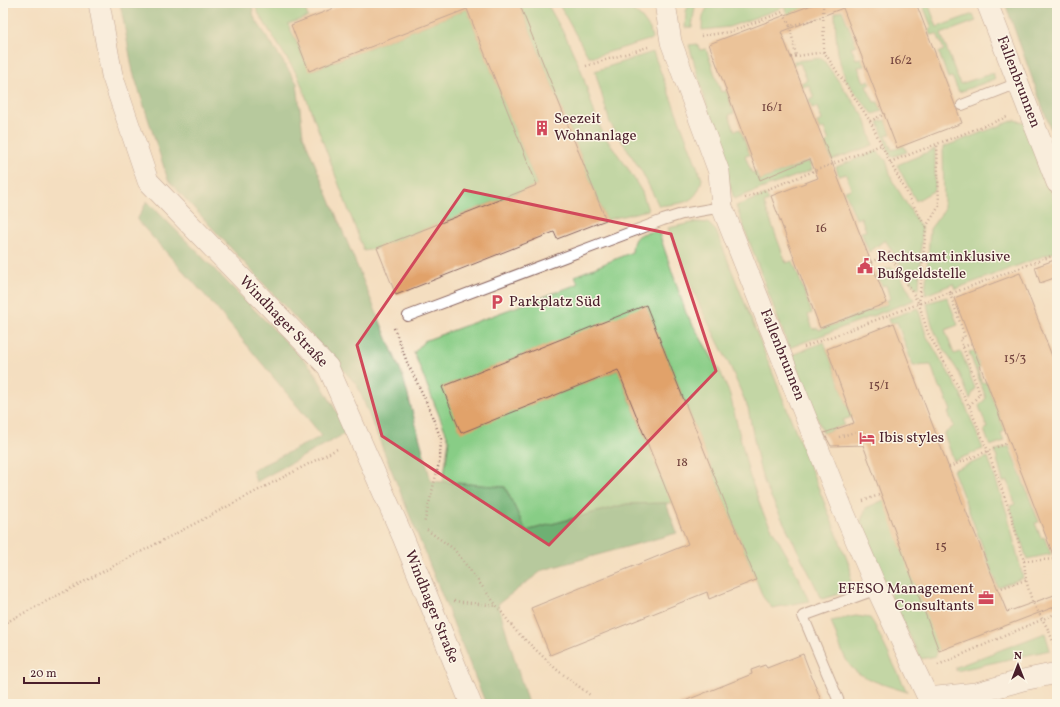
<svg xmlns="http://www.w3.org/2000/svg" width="1060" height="707" font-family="Vollkorn,serif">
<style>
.green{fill:#88cd86;stroke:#697658}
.forest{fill:#6eb073;stroke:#5c684f}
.building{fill:#e1a26a}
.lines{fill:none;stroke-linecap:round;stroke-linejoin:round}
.lane-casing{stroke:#86625f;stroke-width:12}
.street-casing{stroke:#86625f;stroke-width:22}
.path{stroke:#86625f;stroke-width:2.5;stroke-dasharray:1 3;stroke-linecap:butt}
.lane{stroke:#fff;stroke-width:10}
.street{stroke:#fff;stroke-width:21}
.marked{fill:none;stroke:#d1495b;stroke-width:3;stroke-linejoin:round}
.labels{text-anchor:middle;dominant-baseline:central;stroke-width:3;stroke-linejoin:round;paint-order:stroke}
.number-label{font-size:13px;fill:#70403b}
.street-label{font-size:15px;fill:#4a1f2b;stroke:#fcf5e5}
.poi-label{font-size:15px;fill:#4a1f2b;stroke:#fcf5e5;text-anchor:start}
</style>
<rect width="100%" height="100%" fill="#fcf5e5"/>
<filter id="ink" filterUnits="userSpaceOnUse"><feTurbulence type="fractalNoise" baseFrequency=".025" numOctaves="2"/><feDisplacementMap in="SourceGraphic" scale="8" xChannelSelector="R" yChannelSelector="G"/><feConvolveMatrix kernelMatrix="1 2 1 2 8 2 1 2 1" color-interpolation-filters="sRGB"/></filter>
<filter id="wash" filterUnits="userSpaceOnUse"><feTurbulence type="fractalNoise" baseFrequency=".012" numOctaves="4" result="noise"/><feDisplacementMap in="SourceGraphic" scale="16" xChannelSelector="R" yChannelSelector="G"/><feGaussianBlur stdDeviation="0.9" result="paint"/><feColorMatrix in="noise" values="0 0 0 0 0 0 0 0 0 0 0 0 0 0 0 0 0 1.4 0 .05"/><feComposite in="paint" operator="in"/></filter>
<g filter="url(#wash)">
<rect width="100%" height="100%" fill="#f4dec0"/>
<path class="green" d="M255,3H303L308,17L288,24L310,71L467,9L537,185L377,248L364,251L298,76L257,11Z
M519,3H546L549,7L567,39L581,70L597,121L605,137L627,167L642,192L648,210L606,220Z
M558,3H624L642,18L650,29L652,39L596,56H588Z
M690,3H698L695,7L692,27L685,28L686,11Z
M711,3H816L788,15L784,7L729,27L702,30C702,18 703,12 711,3Z
M922,3H928L937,27L973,14L976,21L941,34L960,84L993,73L995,79L959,92L952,77L948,78L939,53L944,50L937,34L930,35L929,30L932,28Z
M842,10L856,45L851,47L856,59L861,58L864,66L858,67L864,82L869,80L871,84L866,86L874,102H878L882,111L873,114C864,103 851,90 845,77C836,56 836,35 835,13Z
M697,44L700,50L706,49L721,92L726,91L734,113L729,115L735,131L740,129L750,155L745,156L752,173L756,172L759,181L809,161L812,170L734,199L689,45Z
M653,52L702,179C697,205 681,203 659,206L642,172L610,123L595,71Z
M822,58L865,118L873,145L832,160L825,144L829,141L824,128L820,130L817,122L822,120L817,107L812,108L809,100L814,98L809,85L802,87L801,83L807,80L800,63L794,65V61Z
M886,120L891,134L886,135L892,150L904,146L907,152L891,157L878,122Z
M1015,120L1026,123L1057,209V251L955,289L953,284L925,295L930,229L944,210L943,147Z
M935,149V190L916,201L897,165Z
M877,151L886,160L892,180L922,229L919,289L915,287L885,240L869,252L861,232L866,231L861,217L856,219L845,191L851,189L846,174L839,176L836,167Z
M766,195L769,201L764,203L786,263L793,261L812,313L808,315L813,329L818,328L819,330L888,304L887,300L890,299L886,285L882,286L876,273L892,267L900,275L914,300L789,348L736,206Z
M697,222L708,223L716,231L850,567C854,591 843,593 822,599L765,485L759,465L748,408L731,368L699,304L668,228Z
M658,230L686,313L721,373L730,395L749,474L763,513L792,564L809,601L772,608L763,597L646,306L443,387L461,432L618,370L672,503L627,504L526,531L505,487L443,482L449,440L414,353L424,341L578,284L575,276L632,252C633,232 641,235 658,230Z
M947,297L958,325L945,330L954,354L961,352L975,388L970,399C966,390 963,381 959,373C943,347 932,335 927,303Z
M918,308L926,335L960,392L983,449L954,461L944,434L954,426L948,413L951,411L942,388H939L931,365L913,366L897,322L890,324L888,319Z
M824,342L852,417L843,420L844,425L823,433L792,355Z
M974,351L980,368L977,369L982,383L986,382L1005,431L1001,433L1004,441L990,446L984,430L987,428L979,406L986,398L969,352Z
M1009,446L1039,522L1035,523L1041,538L1044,537L1051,554L1027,559L1010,506L1015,504L1008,481L1003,482L995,451Z
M988,457L1007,513L1023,578L998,587L953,470Z
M884,500L939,649L936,652V656L921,659L896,608L861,521L866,508Z
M856,616L870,618L874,624L907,692C892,687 864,680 853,669C842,658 837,636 831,621Z
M1045,633L1050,650L956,671V667Z"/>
<path class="forest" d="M120,3H252L254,17L297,83L303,135L403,377L431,481L505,487L526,531L627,504L666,503L677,533L543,570L498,604L528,704H486L357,385L168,180L133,72Z
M1005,3H1057V147Z
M147,201L312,368L348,432L256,482L252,470L322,436L212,303L137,220Z"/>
<g id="blocks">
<path class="building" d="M347,3H519L606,220L557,239L554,232L396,295L377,248L537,185L467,9L309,71L291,25Z
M817,3H916L962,123L897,148L843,8L781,32L887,303L820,328L771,196L818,178L810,159L760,180L709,44Z
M1057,259V277L1040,283L1035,267Z
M1020,273L1057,369V565L954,298Z
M646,305L756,580L709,599L707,592L550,655L531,608L688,544L618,370L461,433L442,387Z
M894,323L953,479L1007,612L1057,594V606L939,651L863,445L831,446L824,433L854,423L827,349Z
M803,654L822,703L820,704H677L752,674L751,670L765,665L767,668Z"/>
</g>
</g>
<g filter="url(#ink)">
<use href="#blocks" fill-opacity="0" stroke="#86625f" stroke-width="1"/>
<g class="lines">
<defs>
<path id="lane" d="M962,105L1018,83
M408,316L663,220L682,214L722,207
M840,704L803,616L877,589"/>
<path id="street" d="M99,3L112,75L148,181L328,367L403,537L471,704
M665,3L671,42L719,172L722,207L842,508L877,589L931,704
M987,3L1057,183
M928,698L976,693L1023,680L1057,673"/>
</defs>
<use href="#lane" class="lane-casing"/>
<use href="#street" class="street-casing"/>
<path class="path" d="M823,3L824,52L870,121L890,162L926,228L919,304L928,333L969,406L988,451L1011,515L1024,561L1026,580L1032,601L1049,631L1056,650
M790,26L796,56
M701,36L729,32L783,12L790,26L823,17
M791,57L824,52
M586,66L648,47
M870,121L885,114
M890,162L1007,117
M745,198L881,145
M926,227L939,206L937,143
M871,262L889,253L919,304
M950,294L965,337L960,339L980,394L969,406
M394,328L407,362L427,403L441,439L440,459L424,524
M804,347L950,292V294L1057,254
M963,347L971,344
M839,437L858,431
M949,467L1007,443
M863,501L879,495
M427,530L454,549L515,630L556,669L590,695
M1024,561L1055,559
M998,589L1026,580
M454,601L497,606
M3,624L339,448
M938,665L1057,613"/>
<use href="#lane" class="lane"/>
<use href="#street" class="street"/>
</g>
</g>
<path d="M0 0H1060V707H0ZM464,190L671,234L716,371L549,545L382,436L357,345Z" fill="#f4dec0" fill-opacity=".55" fill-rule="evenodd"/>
<path class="marked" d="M464,190L671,234L716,371L549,545L382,436L357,345Z"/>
<defs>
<symbol id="building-bare" viewBox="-9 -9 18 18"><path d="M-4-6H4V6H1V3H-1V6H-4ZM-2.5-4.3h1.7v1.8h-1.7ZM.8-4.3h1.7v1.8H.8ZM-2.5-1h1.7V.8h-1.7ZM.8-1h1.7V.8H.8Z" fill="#d1495b" stroke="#fcf5e5" stroke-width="2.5" paint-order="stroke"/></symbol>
<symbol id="civic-bare" viewBox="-9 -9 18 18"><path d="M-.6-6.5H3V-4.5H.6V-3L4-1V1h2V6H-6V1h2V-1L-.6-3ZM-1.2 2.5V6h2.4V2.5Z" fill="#d1495b" stroke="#fcf5e5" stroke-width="2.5" paint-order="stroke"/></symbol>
<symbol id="parking-bare" viewBox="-9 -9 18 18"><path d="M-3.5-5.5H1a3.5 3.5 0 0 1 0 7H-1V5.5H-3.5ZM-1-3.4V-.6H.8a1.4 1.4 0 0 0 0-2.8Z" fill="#d1495b" stroke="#fcf5e5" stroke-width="2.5" paint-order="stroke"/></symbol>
<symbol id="hotel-bare" viewBox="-9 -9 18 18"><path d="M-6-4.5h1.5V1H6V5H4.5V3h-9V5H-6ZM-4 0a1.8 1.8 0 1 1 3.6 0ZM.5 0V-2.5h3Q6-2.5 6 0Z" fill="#d1495b" stroke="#fcf5e5" stroke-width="2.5" paint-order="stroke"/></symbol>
<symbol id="office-bare" viewBox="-9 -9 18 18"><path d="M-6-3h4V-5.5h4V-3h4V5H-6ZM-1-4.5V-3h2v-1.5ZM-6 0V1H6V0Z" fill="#d1495b" stroke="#fcf5e5" stroke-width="2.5" paint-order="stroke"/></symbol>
</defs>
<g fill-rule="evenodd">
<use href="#building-bare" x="531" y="117" width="22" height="22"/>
<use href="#civic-bare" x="854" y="255" width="22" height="22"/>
<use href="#parking-bare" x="486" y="291" width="22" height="22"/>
<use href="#hotel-bare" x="856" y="427" width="22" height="22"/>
<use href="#office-bare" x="975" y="587" width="22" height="22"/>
</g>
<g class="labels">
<g class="number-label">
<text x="901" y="61">16/2</text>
<text x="772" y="108">16/1</text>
<text x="821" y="229">16</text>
<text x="1015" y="359">15/3</text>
<text x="879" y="386">15/1</text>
<text x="682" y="463">18</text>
<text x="941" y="547">15</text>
</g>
<g class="street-label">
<text transform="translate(1018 82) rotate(69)">Fallenbrunnen</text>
<text transform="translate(283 322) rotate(46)">Windhager Straße</text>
<text transform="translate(782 355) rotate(68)">Fallenbrunnen</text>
<text transform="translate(431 607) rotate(68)">Windhager Straße</text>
</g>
<g class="poi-label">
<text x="554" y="119">Seezeit<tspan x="554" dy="17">Wohnanlage</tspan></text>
<text x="877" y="257">Rechtsamt inklusive<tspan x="877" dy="17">Bußgeldstelle</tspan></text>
<text x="509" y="302">Parkplatz Süd</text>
<text x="879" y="438">Ibis styles</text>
<text x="974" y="589" text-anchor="end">EFESO Management<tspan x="974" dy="17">Consultants</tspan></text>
</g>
</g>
<rect width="1060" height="707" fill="none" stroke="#fcf5e5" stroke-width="16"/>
<g transform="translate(1018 665)" stroke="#fcf5e5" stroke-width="3" paint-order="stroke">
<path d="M0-3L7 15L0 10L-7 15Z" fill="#4a1f2b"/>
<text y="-6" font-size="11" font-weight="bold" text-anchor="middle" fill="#4a1f2b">N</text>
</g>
<path d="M24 677v6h75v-6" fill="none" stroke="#4a1f2b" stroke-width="2"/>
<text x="30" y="677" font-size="12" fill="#4a1f2b" stroke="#fcf5e5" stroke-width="3" paint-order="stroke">20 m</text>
</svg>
